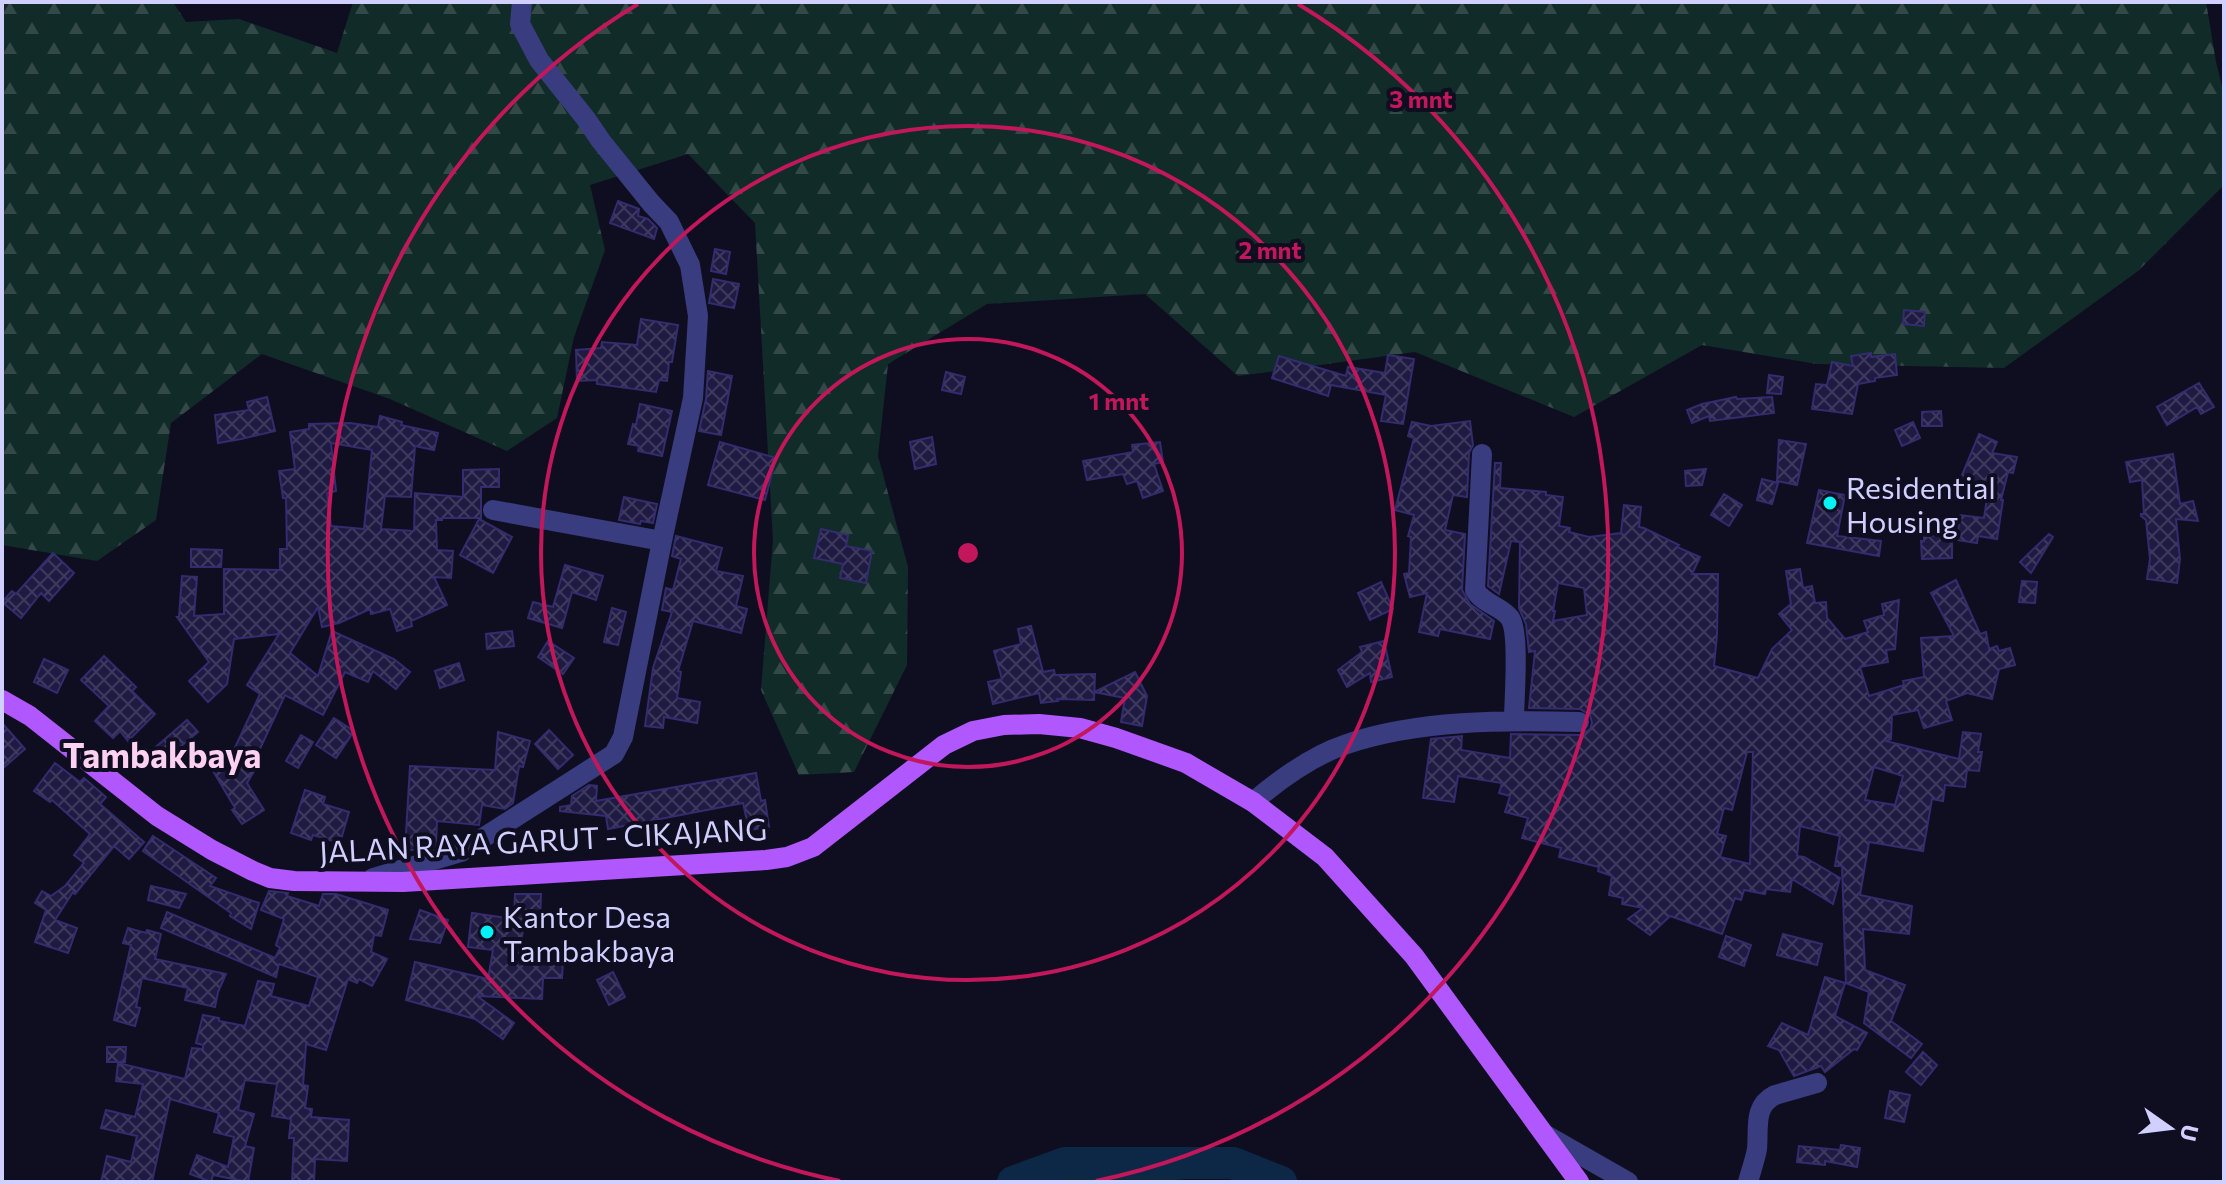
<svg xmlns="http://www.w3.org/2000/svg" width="2226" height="1184" font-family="Commissioner,sans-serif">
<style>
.forest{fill:url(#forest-firs)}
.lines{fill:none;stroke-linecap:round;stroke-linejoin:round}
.river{stroke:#0d2846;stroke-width:32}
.building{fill:url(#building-cross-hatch);stroke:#332c6e;stroke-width:2;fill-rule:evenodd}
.street{stroke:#393d80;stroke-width:20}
.primary{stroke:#b057fd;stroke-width:20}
.ring{fill:none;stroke:#c2185b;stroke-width:4}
.poi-dot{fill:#04f3f6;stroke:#0f0e21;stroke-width:3}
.labels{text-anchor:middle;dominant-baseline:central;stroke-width:8;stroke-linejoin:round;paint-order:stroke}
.poi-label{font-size:30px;fill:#d0cffe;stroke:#0f0e21;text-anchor:start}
.street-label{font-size:30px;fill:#d0cffe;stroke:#0f0e21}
.quarter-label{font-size:34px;font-weight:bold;fill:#fed1f2;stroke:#0f0e21}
.centre{fill:#c2185b;stroke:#0f0e21;stroke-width:4}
.ring-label{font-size:24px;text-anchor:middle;font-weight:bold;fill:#c2185b;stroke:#0f0e21;stroke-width:8;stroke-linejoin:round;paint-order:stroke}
</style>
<defs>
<pattern id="forest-firs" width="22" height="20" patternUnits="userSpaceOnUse" patternTransform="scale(2)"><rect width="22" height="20" fill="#112b28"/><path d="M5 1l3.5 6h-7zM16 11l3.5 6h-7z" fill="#334948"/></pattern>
<pattern id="building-cross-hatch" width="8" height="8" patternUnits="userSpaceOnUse" patternTransform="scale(2)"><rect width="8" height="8" fill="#1e1a42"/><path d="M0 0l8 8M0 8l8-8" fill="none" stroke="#3e3a5e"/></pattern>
</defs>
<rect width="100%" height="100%" fill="#0f0e21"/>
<path class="forest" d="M2,2H173L186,22L239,19L337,53L353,2H2206L2216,62L2224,94V185L2138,271L2004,368L1817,364L1702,345L1574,417L1415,352L1238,376L1145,294L987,304L888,364L878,456L908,567L907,665L854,772L799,775L761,690L773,540L755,223L688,154L590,185L605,250L574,337L557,418L507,451L390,399L262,354L171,423L156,520L97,561L2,545Z
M1060,1176H1140L1210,1182H1045Z"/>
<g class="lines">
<path class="river" d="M1013,1182L1065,1163H1233L1281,1182"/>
</g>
<path class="building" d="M618,201L639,209L638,216L648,219L657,228L654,239L610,223Z
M715,249L730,252L726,274L711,271Z
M713,279L739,284L734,308L709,303Z
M1904,310L1925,312L1924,326L1903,324Z
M641,319L678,325L672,362H669L667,381L659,380L656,392L597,384V380L577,381L576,350L601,348L602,342L637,345Z
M1871,353V357L1895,354L1897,375L1875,378V381L1858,384L1852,414L1812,409L1816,384L1827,385L1832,362L1853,366L1851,356Z
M1388,355L1414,359L1403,424L1381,421L1386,395L1331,385L1328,396L1272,378L1279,356L1346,376L1348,367L1385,373Z
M708,371L732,376L721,435L699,431L706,399Z
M946,372L965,377L961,394L942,390Z
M1769,375L1783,377L1781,394L1767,393Z
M2199,383L2214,407L2201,414L2197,407L2167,425L2157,407Z
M267,397L275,431L241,439L218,443L215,415L249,410L247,402Z
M1736,397L1737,399L1772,397L1774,413L1710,421L1709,416L1692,423L1687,410L1702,404Z
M640,404L672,411L662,456L638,451L639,446L628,444L633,424L636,425Z
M1941,411L1942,426H1922V412Z
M380,416L402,422L401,425L438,433L434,450L415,446L411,497L385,496L381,529L414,531L415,493L463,497V470L499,469V487H481V518H442V520H436L437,550L453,551L451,578L434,577L447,605L411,621L412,626L397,631L390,609L371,614L370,609L339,623L322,627L318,607L290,653L318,676L332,631L394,659L410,672L396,689L373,671L368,682L345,672L323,715L285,695L252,766L256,768L247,783L264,810L242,824L232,810L235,808L213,771L231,756L260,694L247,685L279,634L234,639L227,684L208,702L189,681L209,662L177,617H179L182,576L197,577L194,616L224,614V569L280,570V549H287L286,498H283L279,471L295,469L290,432L309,429V424L350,423L378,427ZM331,443L372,450L364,529L331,526L327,493L336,491Z
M1470,421L1473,445L1469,453L1467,497L1453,495L1445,530L1465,534L1462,590L1470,604L1494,621L1490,639L1440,629L1438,636L1419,632L1427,593L1410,597L1404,574L1409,573L1411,537L1408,536L1414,515L1395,510L1414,438L1408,436L1412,422L1431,426Z
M1913,422L1920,438L1902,446L1895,430Z
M1979,434L1997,442L1992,453L2017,457L2013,473L2008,472L2001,500H2003L1997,539L1978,536L1977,543L1957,540L1960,515L1984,518L1988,492L1960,480Z
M932,437L936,464L915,469L910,442Z
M1779,440L1806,444L1797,485L1777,481Z
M720,442L776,458L765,500L708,485Z
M1160,442L1163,462L1154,464L1163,491L1143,498L1137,481L1127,484L1123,474L1087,480L1083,461L1133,452L1132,445Z
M2173,454L2180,504L2193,501L2198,521L2176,519L2180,559L2177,583L2147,579L2150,559L2146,520L2141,516V514H2144L2142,480L2130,482L2126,462Z
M1495,463H1501L1500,488L1546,492V495L1563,497L1559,526L1570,528L1569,532L1589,537L1621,533L1624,505L1641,507L1639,527L1644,528L1679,545L1677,547L1700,557L1692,574H1718L1717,635L1714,666L1758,678L1772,649L1792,630L1779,614L1791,604L1786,571L1800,569L1803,588L1812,586L1815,603L1826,602L1827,618L1845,639L1868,632L1864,621L1884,615L1882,604L1899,600L1895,649L1886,650L1888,662L1860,667L1869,696L1904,685L1903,681L1924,677L1921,638L1954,636L1931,593L1956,580L1980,634L1986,632L1989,649L1997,646L1999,651L2010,648L2015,665L1999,669L1992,699L1967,693L1946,701L1952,720L1924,728L1918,710L1892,715L1891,739L1886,741L1959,759L1963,732L1981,734L1978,752H1982L1979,771L1967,770L1965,787L1945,785L1943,801L1932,799L1923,851L1869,842L1860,895L1912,906L1909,934L1863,929L1865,970L1905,985L1891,1021L1922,1044L1911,1058L1864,1023L1869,992L1846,983L1842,866H1835L1840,836L1800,826L1797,856L1804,857L1840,878L1833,904L1792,879L1790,892L1766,889L1765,894L1744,890L1741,900L1735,898L1722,934L1670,916L1650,935L1628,919L1643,908L1622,904L1623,898L1609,895L1612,876L1598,871L1599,867L1559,857L1561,848L1522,838L1528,818L1505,812L1510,796L1499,793L1502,783L1458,776L1454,802L1423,798L1431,739L1462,736L1461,750L1510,758L1511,734L1580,735L1590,729L1592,723L1590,715L1580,709L1529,708L1535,651L1529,652L1526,624L1519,608L1520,542L1511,541L1499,594L1488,586ZM1558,583L1584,588L1587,615L1553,621L1555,611H1553ZM1747,752H1753L1750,864L1720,857L1726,836L1717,834L1724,808L1732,810ZM1874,767L1903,776L1895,805L1865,800Z
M1706,469L1702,485L1686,486L1685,471Z
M1762,479L1778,483L1772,504L1757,500Z
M1819,490L1845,495L1837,536L1881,541L1879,556L1807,543Z
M1724,494L1742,505L1729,526L1711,515Z
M624,497L657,504L653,523L641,521L640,524L619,520Z
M479,519L512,537L493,573L460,555Z
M821,529L848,535L846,546L872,551L866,583L840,578L843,564L814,558Z
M2049,534L2053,537L2031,573L2020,562Z
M1952,535V558L1922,559L1921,541H1924V536Z
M676,536L722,548L716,571L743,576L736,606L747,609L741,633L693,621L678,671L681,672L677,698L700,702L697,723L664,717L663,728L645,726L653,668L672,612L662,610L666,588L673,590L681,559L672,556Z
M191,549L222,550L221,567H191Z
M53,553L74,573L49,601L41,593L21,618L2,602L12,591L16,594Z
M565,565L603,576L596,600L572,592L562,628L528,618L533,602L553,607Z
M2022,581L2037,582L2035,603L2019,602Z
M1381,582L1393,609L1370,620L1358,593Z
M612,608L626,612L618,645L604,642Z
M1031,626L1043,672L1054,670L1055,675L1095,674L1094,700L1057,699L1058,701L1041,703L1039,693L993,704L988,682L1002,679L994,651L1021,644L1018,629Z
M512,631L514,646L487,649L486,634Z
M548,641L574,658L563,674L538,657Z
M1384,641L1392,677L1371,682L1370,673L1347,687L1338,670L1362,652L1360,647Z
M104,656L136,687L132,691L155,714L128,741L120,731L113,738L95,721L109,706L81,680Z
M44,659L68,670L57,693L34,682Z
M459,663L464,680L440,688L435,671Z
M1135,672L1147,696L1142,726L1121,722L1125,698L1094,692Z
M334,718L354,731L336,758L316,745Z
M187,720L198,732L153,770L143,758Z
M2,723L25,749L2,769Z
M549,730L573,755L558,769L535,744Z
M498,732L530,741L523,767L519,766L513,803L505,809L482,805L479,825L437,821L436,846L421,850H405L410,766L495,770Z
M301,735L313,742L298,768L286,761Z
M55,763L80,782L84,778L106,797L100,804L144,842L129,859L114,846L75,894L73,892L55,920L77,928L68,953L35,942L46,910L35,903L42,891L51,896L65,886L84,863L74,855L90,834L52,800L50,802L34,791Z
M756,773L761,801L765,800L769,827L749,830L743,803L608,829L606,816L560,811V807L571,805L572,796L589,785L597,786L596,801Z
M305,790L325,797L323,804L349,812L340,843L313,835L311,840L291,833Z
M153,836L216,878L210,886L259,903L251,929L230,916L231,913L143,851Z
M151,886L186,894L179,908L148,900Z
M269,891L288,893L287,896L319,906L323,894H336L388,910L381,936L374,935L371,952L387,959L372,986L359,979L357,983L348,979L326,1050L306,1044L303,1085L308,1086L305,1108L312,1109L311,1117L349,1120L347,1161L315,1159L314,1182H292L294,1138H289L291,1119L272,1116L277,1084L245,1080L238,1110L254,1114L245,1146L254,1148L248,1182L213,1175L211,1182L190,1174L197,1155L228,1167L234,1137L214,1132L219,1113L170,1099L152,1182H101L107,1156L131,1162L137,1136L101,1128L106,1110L135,1117L143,1084L116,1081L118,1063L185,1079L192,1048L203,1049V1045L196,1043L203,1015L219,1018V1021L245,1026L258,981L274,984L271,996L309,1006L318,977L279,964L276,977L161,928L167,912L275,958L280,948L276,945L284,919L261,910Z
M515,894H541L540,929H523L519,961L563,962L562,978H543L542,999L477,996L514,1023L503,1039L475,1019L406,1000L415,962L488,979L493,950L468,947L472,913L514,919Z
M420,910L448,920L440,943L410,939Z
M128,928L146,933L147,930L161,934L155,959L226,974L218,992L215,1007L185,1000L188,988L142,978L136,1007L140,1008L135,1026L114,1020L131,945L123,943Z
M1783,934L1822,944L1817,965L1777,955Z
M1726,936L1751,945L1744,966L1719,957Z
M613,972L625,997L609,1005L597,980Z
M1825,977L1845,983L1835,1016L1867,1033L1857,1050L1854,1049L1825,1072L1821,1066L1794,1076L1779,1050L1768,1046L1782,1023L1808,1035Z
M107,1047H126L125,1062H107Z
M1923,1052L1937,1065L1921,1085L1906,1072Z
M1890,1091L1910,1095L1904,1122L1885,1118Z
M1841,1145L1860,1148L1857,1167L1825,1161V1165L1797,1162L1799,1146L1840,1150Z"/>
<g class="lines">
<path class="street" d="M1482,454L1475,590C1483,604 1501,606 1510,618C1520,633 1514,699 1514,720
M493,510L662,541
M1253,802C1280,779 1313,755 1347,744C1417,720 1505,720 1579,722
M373,878L461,852L614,754L623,737L662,541L693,398L698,316L690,265L669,222L651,203L601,141L586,119L539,60L520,24L522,2
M1544,1134L1628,1182
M1748,1182C1751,1171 1755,1160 1757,1149C1759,1128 1753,1106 1775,1095L1817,1083"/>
<path class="primary" d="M2,700L30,716L157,816L212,850L253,871L270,878L294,881L403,882L766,860L787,857L813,847L944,745L973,731L1004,725L1039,724L1080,728L1116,738L1186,763L1253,802L1325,857L1414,956L1579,1182"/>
</g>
<g class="ring">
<circle cx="968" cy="553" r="214"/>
<circle cx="968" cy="553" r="427"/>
<path d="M840 1181A641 641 0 0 1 638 4M1298 4A641 641 0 0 1 1096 1181"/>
</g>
<g class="poi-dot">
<circle cx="1830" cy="503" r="8"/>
<circle cx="487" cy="932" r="8"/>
</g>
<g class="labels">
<g class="poi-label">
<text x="1846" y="486">Residential<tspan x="1846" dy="34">Housing</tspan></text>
<text x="503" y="915">Kantor Desa<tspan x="503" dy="34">Tambakbaya</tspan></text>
</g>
<g class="street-label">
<text transform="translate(543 839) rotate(-3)">JALAN RAYA GARUT - CIKAJANG</text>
</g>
<g class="quarter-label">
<text x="162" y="754">Tambakbaya</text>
</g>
</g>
<circle cx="968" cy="553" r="12" class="centre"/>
<g class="ring-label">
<text x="1421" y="108">3 mnt</text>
<text x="1270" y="259">2 mnt</text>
<text x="1119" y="410">1 mnt</text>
</g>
<rect width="2226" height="1184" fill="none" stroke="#d0cffe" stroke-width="8"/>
<g transform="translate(2170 1128) rotate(104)" stroke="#0f0e21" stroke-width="6" paint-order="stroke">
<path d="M0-6L14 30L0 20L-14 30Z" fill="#d0cffe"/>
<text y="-12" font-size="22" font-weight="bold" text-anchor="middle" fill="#d0cffe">U</text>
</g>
</svg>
